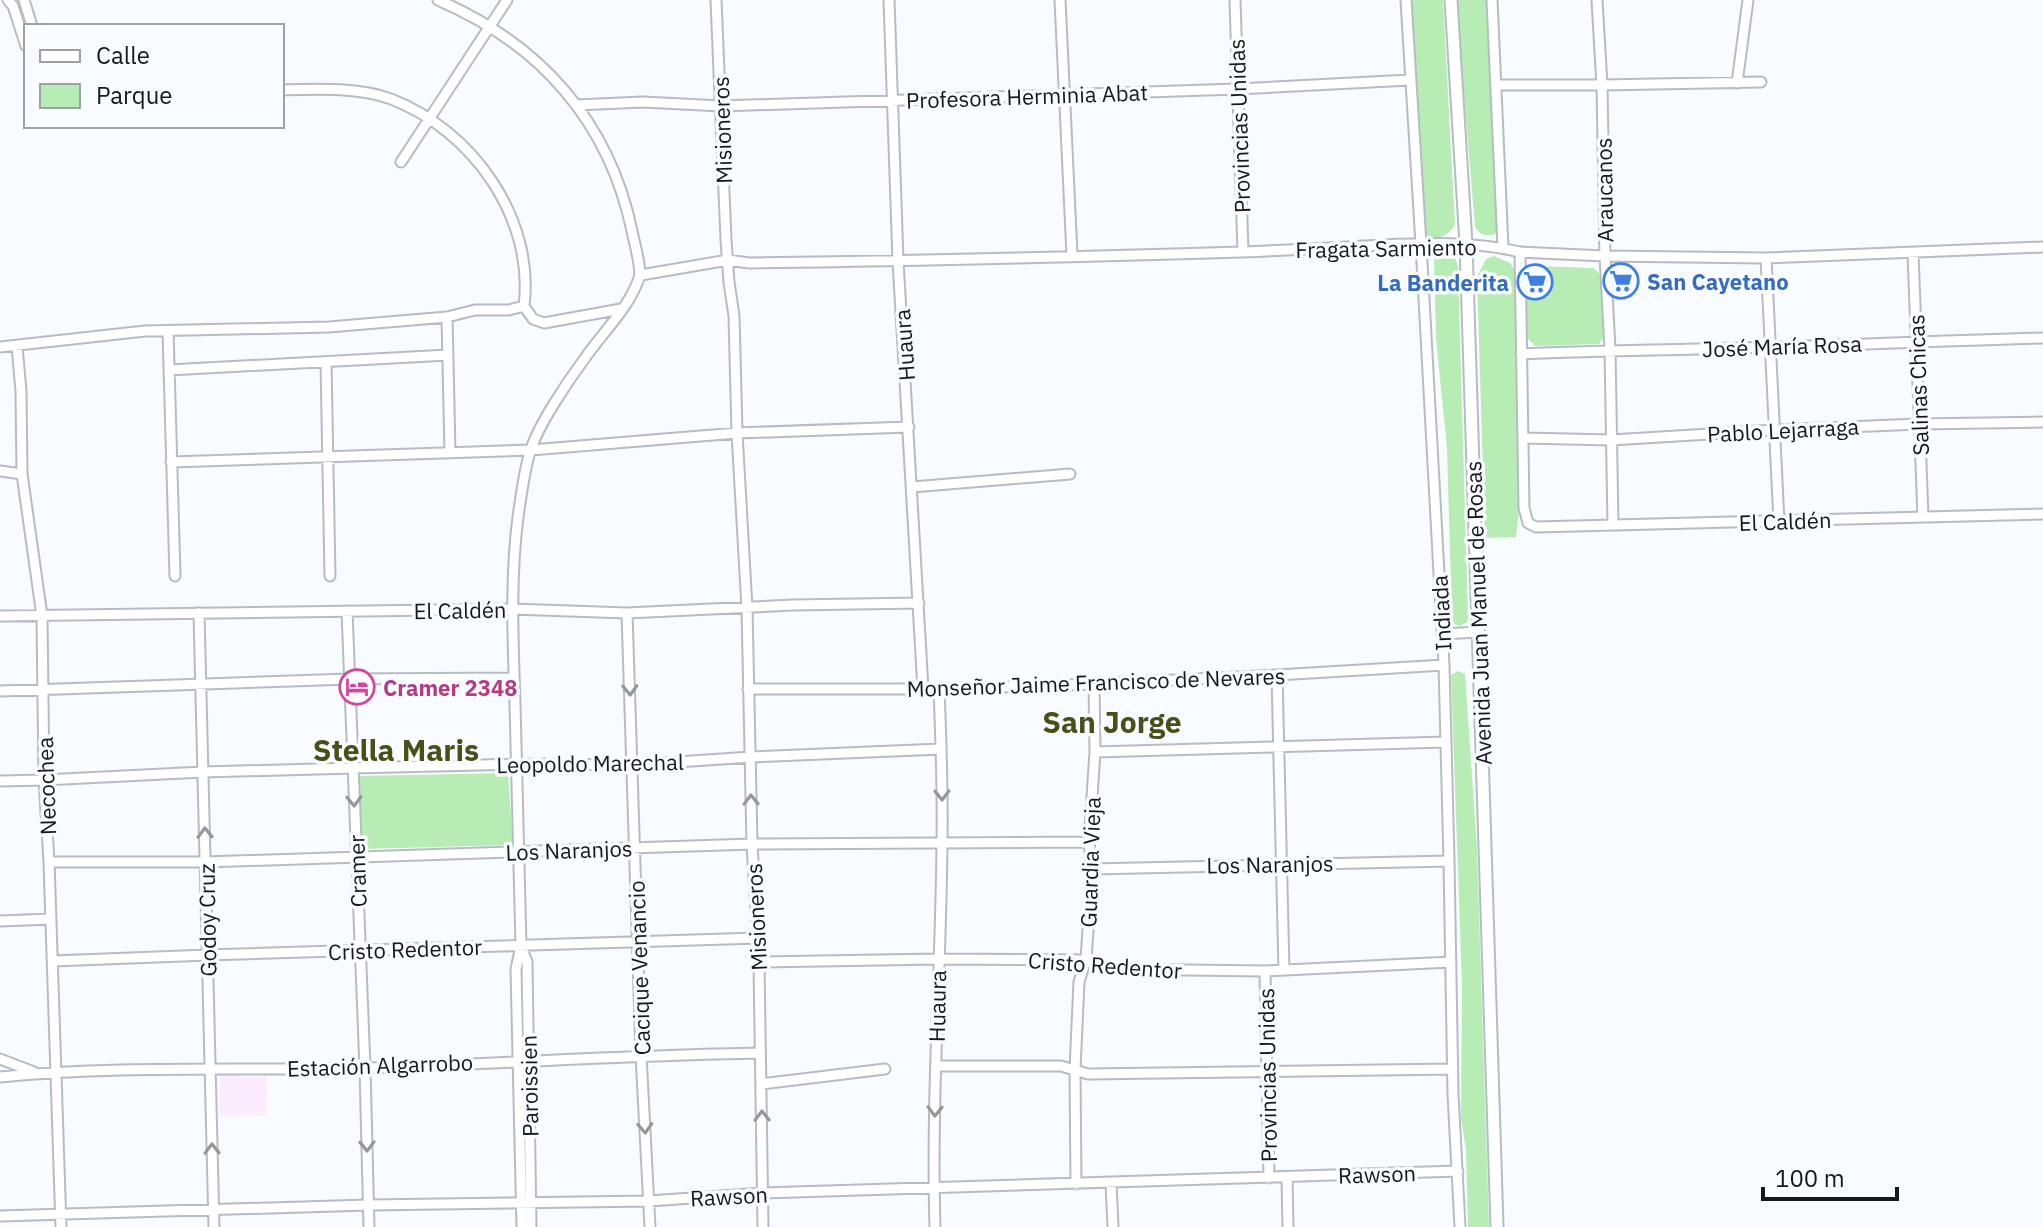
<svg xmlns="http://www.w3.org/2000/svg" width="2043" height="1227" font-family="'IBM Plex Sans',sans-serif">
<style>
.commercial{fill:#fbebfe}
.green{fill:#b7edb4}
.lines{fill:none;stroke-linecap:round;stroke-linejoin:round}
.minor-casing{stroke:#b5bcc4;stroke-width:13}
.major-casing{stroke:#b5bcc4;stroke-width:15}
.minor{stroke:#fff;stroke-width:9}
.major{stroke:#fff;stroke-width:11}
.oneway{stroke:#969798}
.labels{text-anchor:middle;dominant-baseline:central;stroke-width:7;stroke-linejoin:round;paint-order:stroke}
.street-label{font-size:22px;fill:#16181b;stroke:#f8fbff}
.shop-label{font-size:22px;font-weight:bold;fill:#366cbe;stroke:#f8fbff;text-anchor:start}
.hotel-label{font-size:22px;font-weight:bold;fill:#b23c85;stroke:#f8fbff;text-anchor:start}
.district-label{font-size:30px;font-weight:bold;fill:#475017;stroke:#f8fbff}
</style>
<rect width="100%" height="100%" fill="#f8fbff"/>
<path class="commercial" d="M220,1076L267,1077L266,1116L219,1115Z"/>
<path class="green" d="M1411,0H1443L1455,225C1448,235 1441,240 1428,236L1425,230Z
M1456,0H1487L1498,228L1495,234C1486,237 1480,235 1475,227Z
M1444,252C1455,255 1457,259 1458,269L1468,617L1467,622L1460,626L1454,624L1452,620L1447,448L1436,339L1434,256Z
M1494,256L1510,263L1514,269L1519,510L1516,537L1485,538L1477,277L1486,259Z
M1532,266L1594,268L1601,276L1604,337L1599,344L1535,346L1527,338L1526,273Z
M1458,671L1465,674L1477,848L1489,1227H1468L1466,1150L1461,1118L1462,984L1451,675Z
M508,773L513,845L362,849L360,776Z"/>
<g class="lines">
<defs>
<path id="minor" d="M8,0L13,6L26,46
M24,0L32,26
M438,0C540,44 609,121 632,231C634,242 642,268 639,278C629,308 603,332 585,358C568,381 538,425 530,452C524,472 521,496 518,517C510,579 513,642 515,704C517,785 519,866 521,946L516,969L522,1227
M716,0L726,240L729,282L734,316L737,433L747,608L752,844L759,962L763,1227
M889,0L898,261L923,689
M1060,0L1072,255
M1235,0L1243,252
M1406,0L1421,244L1444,665L1449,861L1453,1094L1460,1227
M1492,0L1503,248
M1597,0L1602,85L1605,256L1610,349L1613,525
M1737,83L1748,0
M1497,85H1602L1761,82
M282,90C317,89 358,87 391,99C472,130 535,218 524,306
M577,105L643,102L721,106L1238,89L1410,80
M401,162L507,0
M1520,252L1524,508L1528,523L1536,527L2043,514
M1913,253L1923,517
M1766,258L1779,522
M641,275L728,260L749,263C913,261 1077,257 1241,252C1288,250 1334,248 1381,245C1427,243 1474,241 1520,252L1605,256L1766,258L2043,247
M447,317L450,453
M168,331L175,576
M17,346L21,391L22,474L42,616L44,780L49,862L61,1227
M0,347L145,331L329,327L447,317L475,310H509L524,306L533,319L544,323L621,309
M1521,354C1604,350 1687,350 1770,347C1861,345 1952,340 2043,338
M326,362L330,576
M169,370L448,355
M1523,438L1611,440L1775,430L1919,424L2043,422
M171,462L531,450L737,433L909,427
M0,471L22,474
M912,487L1070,474
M347,611L365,1068L369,1227
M199,613L214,1227
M627,613L641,1055L650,1227
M0,616L512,609L627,613L793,605L919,603
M1442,634L1479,632
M1277,675L1284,970
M748,689H936L1094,684L1277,675L1444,665
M0,691L349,679L514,678
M1095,752L1446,742
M0,781L44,780L203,772L353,768L516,764L633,765L751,757L941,749
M49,862H205L752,844L1089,842
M1092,869L1449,861
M0,921L51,919
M521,946L527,962L531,1227
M53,961L208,955L758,938
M759,962L938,959L1086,960L1106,969L1265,971L1451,962
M1265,971L1269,1178
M0,1059L34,1072
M936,1066H1061L1088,1074L1453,1069
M0,1077C121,1065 243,1071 365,1068C496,1064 628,1055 760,1053
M761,1084L885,1069
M1287,1178L1288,1227
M1111,1183L1113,1227
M1076,1184L1075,1069L1079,982L1086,960L1092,869L1089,842L1095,752L1094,684
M0,1216L368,1205L649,1201L763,1193L1458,1171
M935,1227C931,1099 941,970 942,842C943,791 941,740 939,689"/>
<path id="major" d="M1451,0L1466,244L1497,1227"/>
</defs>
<use href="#minor" class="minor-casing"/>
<use href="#major" class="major-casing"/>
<use href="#minor" class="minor"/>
<use href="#major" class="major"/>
</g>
<defs><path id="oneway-chevron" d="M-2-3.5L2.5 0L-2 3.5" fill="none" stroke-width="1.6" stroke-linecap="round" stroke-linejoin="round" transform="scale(2)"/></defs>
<g class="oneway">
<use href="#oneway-chevron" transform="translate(630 690) rotate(88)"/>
<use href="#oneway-chevron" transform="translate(942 795) rotate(89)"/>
<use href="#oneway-chevron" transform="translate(751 800) rotate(-91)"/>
<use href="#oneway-chevron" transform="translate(354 801) rotate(88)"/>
<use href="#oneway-chevron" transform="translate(205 833) rotate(-91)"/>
<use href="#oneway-chevron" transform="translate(935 1111) rotate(91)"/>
<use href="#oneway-chevron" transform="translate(762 1116) rotate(-91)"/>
<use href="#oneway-chevron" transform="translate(645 1128) rotate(87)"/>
<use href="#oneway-chevron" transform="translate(367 1146) rotate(89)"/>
<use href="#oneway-chevron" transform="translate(212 1149) rotate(-91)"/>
</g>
<defs>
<symbol id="supermarket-ring" viewBox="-11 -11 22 22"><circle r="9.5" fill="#f8fbff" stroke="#3f7fe0" stroke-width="1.5"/><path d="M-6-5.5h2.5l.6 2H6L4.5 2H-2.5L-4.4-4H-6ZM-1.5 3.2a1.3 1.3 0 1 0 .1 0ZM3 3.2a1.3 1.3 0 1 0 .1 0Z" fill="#3f7fe0"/></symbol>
<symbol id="hotel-ring" viewBox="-11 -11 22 22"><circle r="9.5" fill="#f8fbff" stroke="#d1479c" stroke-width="1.5"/><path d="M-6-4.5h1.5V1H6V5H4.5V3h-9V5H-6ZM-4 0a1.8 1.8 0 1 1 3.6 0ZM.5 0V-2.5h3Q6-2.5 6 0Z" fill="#d1479c"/></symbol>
</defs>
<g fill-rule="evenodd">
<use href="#supermarket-ring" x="1601" y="261" width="40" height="40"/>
<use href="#supermarket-ring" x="1515" y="262" width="40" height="40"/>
<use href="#hotel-ring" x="337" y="667" width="40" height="40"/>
</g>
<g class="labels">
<g class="street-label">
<text transform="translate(1027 96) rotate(-2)">Profesora Herminia Abat</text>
<text transform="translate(1239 126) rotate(-92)">Provincias Unidas</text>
<text transform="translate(722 130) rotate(-92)">Misioneros</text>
<text transform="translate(1604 190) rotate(-91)">Araucanos</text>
<text transform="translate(1386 248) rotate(-1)">Fragata Sarmiento</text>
<text transform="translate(904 345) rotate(-94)">Huaura</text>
<text transform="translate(1782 346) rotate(-2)">José María Rosa</text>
<text transform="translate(1918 385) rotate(-92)">Salinas Chicas</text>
<text transform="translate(1783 430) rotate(-3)">Pablo Lejarraga</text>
<text transform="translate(1785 521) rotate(-2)">El Caldén</text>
<text transform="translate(460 610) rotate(-1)">El Caldén</text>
<text transform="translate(1441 613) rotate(-93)">Indiada</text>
<text transform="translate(1478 613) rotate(-92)">Avenida Juan Manuel de Rosas</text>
<text transform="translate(1096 682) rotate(-2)">Monseñor Jaime Francisco de Nevares</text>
<text transform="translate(590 763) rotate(-1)">Leopoldo Marechal</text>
<text transform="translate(46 786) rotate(-92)">Necochea</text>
<text transform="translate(569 850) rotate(-2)">Los Naranjos</text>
<text transform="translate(1090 862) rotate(-88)">Guardia Vieja</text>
<text transform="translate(1270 864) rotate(-1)">Los Naranjos</text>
<text transform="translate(357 871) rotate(-92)">Cramer</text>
<text transform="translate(756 917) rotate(-93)">Misioneros</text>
<text transform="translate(207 920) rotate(-91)">Godoy Cruz</text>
<text transform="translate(405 949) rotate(-2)">Cristo Redentor</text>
<text transform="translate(1105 965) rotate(4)">Cristo Redentor</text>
<text transform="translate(639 968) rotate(-92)">Cacique Venancio</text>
<text transform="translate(937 1006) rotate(-89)">Huaura</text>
<text transform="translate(380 1065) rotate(-2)">Estación Algarrobo</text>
<text transform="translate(1267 1075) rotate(-91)">Provincias Unidas</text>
<text transform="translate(529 1086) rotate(-91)">Paroissien</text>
<text transform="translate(1377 1174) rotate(-2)">Rawson</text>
<text transform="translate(729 1196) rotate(-3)">Rawson</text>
</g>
<g class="shop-label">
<text x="1647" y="281">San Cayetano</text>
<text x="1509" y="282" text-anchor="end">La Banderita</text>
</g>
<g class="hotel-label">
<text x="383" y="687">Cramer 2348</text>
</g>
<g class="district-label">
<text x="1112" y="721">San Jorge</text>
<text x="396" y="749">Stella Maris</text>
</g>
</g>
<rect x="24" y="24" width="260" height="104" fill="#f8fbff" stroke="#9ea0a4" stroke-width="2"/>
<rect x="40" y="50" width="40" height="12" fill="#ffffff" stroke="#9ea0a4" stroke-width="2"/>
<text x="96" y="64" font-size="24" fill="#16181b">Calle</text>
<rect x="40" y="84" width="40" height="24" fill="#b7edb4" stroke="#9ea0a4" stroke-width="2"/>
<text x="96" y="104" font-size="24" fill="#16181b">Parque</text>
<path d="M1763 1187v12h134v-12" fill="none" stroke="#16181b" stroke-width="4"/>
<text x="1775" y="1187" font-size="24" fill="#16181b" stroke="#f8fbff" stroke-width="6" paint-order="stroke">100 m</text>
</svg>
